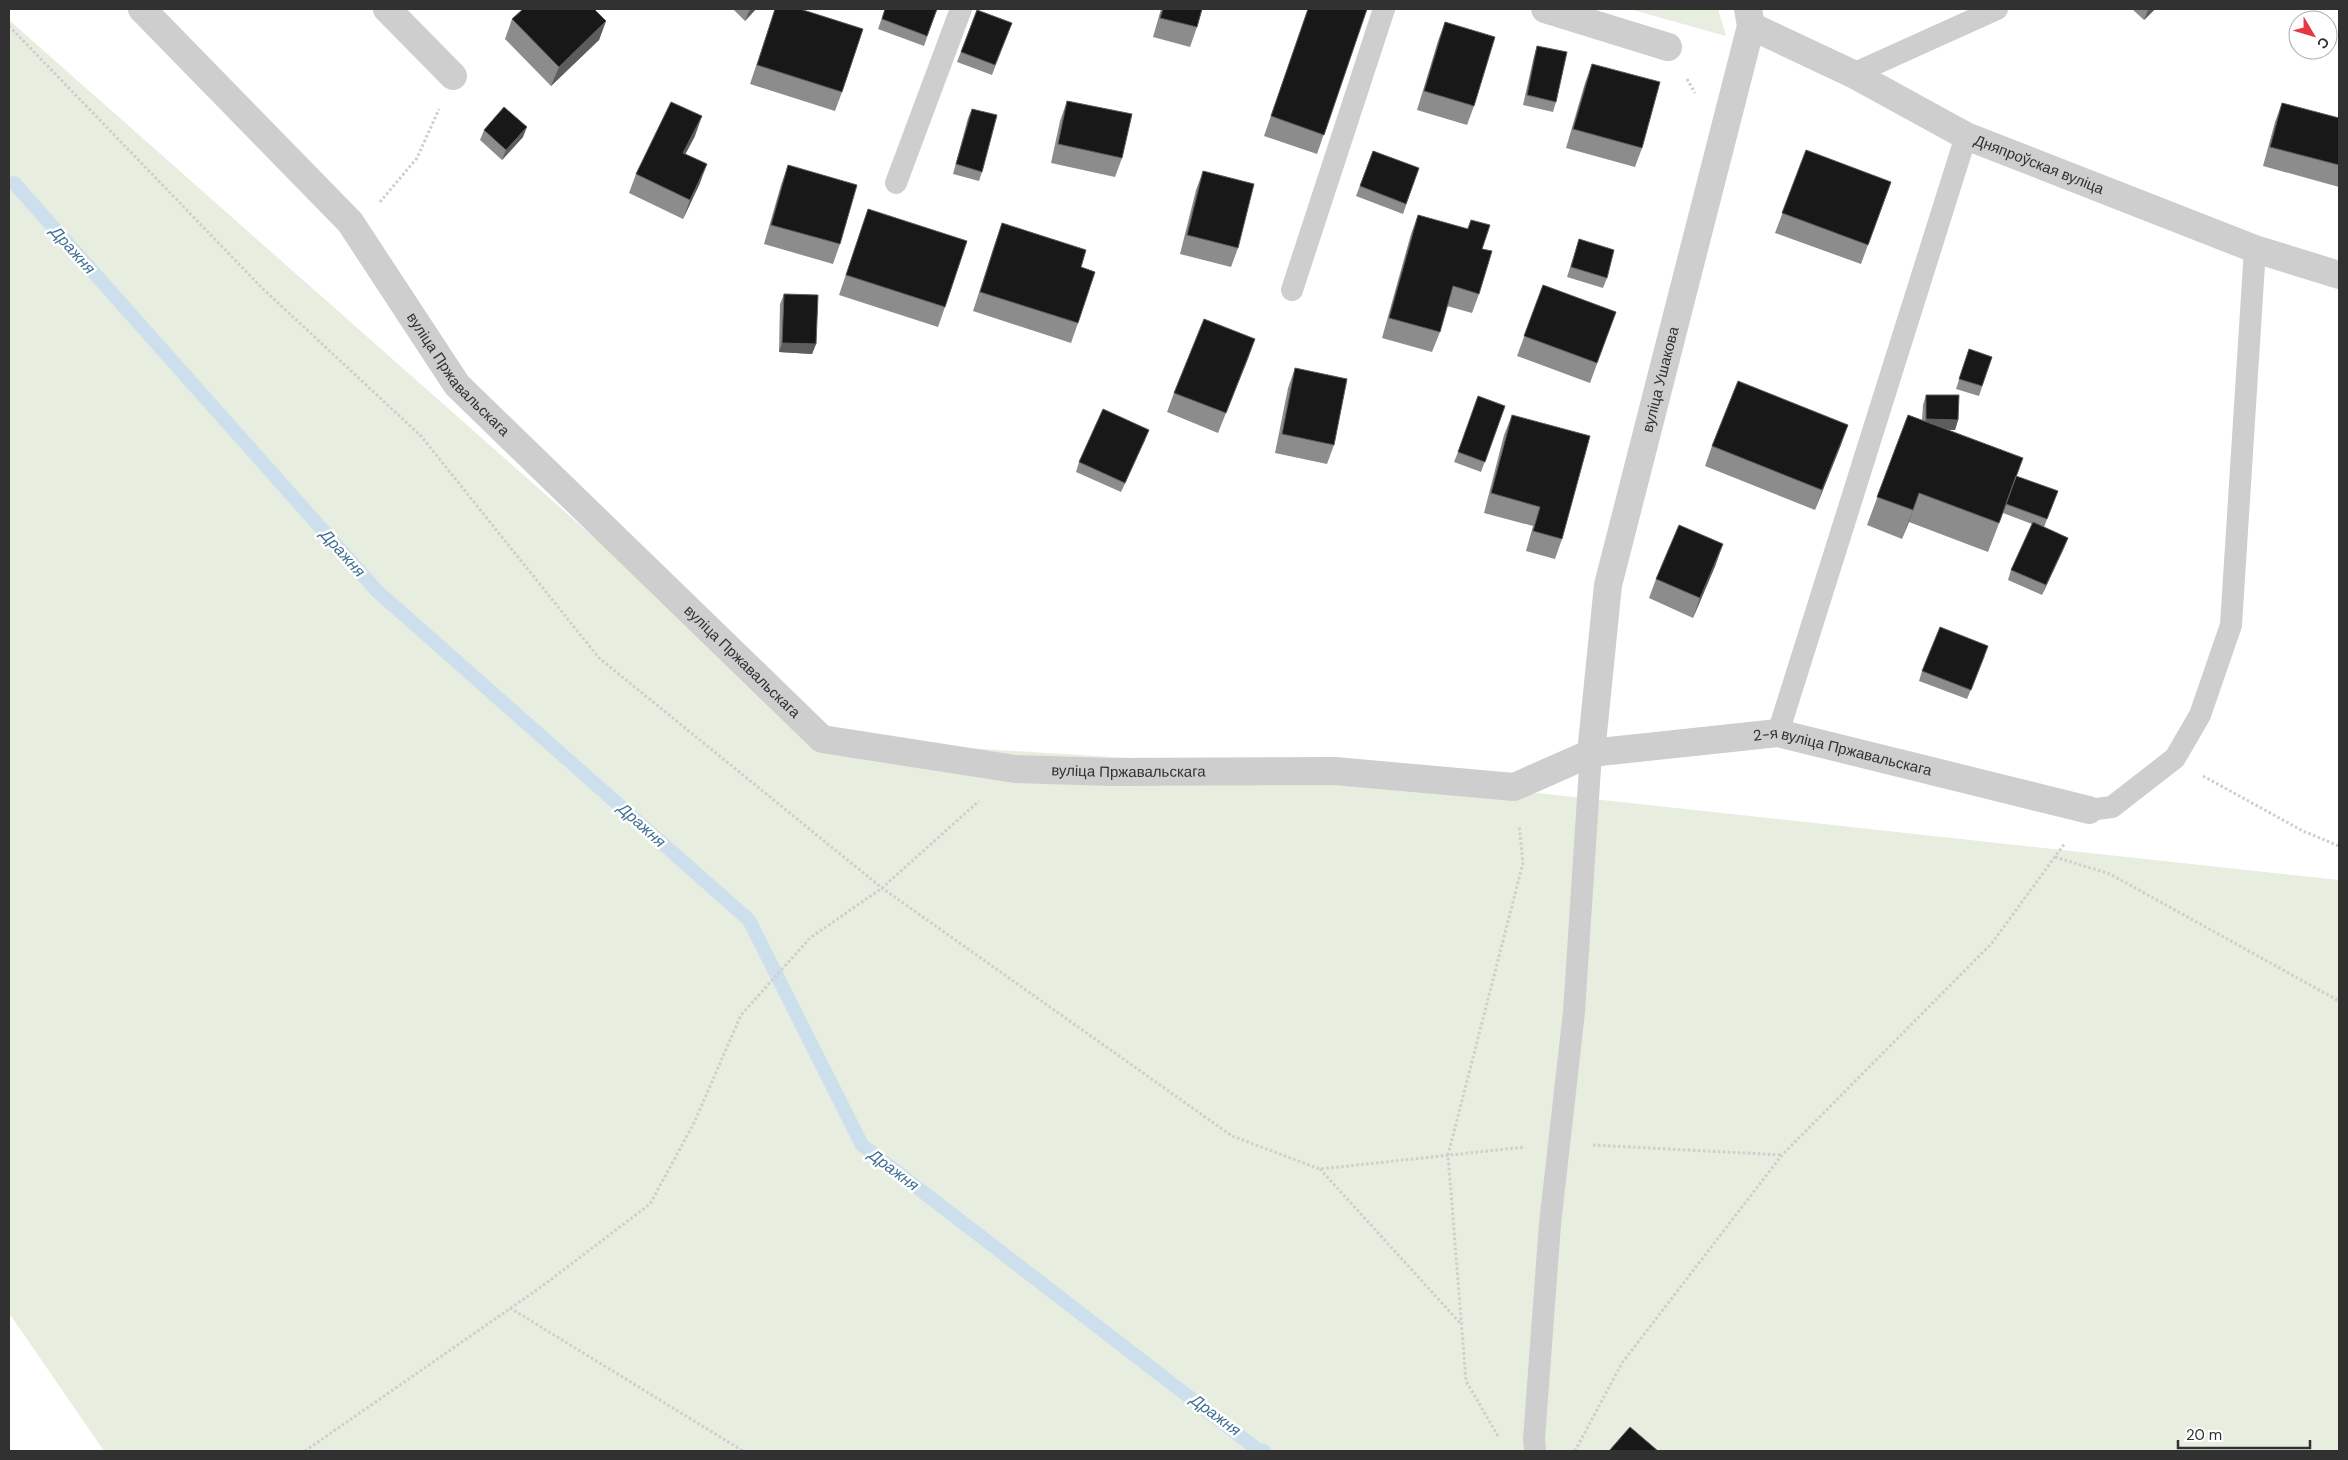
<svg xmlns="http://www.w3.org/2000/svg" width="2348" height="1460" font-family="'DM Sans',sans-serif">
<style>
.green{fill:#e7eee0}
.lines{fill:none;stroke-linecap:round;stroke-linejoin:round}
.stream{stroke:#cddfed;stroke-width:14}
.path{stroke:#cecece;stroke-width:3;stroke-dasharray:2.5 2.5;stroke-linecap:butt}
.lane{stroke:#cecece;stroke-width:22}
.street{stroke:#cecece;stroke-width:28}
.wall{fill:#8c8c8c}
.shaded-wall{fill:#5d5d5d}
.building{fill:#181818;stroke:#5d5d5d}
.labels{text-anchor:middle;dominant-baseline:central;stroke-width:5;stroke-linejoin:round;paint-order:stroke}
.street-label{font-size:15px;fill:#313131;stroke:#fff}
.water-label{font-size:16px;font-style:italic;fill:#3f7093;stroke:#fff}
</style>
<rect width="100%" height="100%" fill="#fff"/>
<path class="green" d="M1629,9H1718L1726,36Z
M9,20L822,739L1335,771L2339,880V1451H104L9,1313Z"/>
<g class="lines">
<path class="stream" d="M14,183L377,591L749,920L862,1145L1258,1450L1264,1451"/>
<path class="path" d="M9,26L262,288L421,436L599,658L882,888L1232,1136L1320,1169L1525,1147
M1687,79L1695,93
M380,202L417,158L439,109
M2203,776L2303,831L2339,846
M2055,857L2110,874L2339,1001
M1593,1145L1782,1155
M1320,1169L1461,1324
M510,1308L743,1451
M1498,1436L1466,1381L1448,1155L1523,863L1519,825
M305,1451L541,1287L650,1204L694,1123L741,1015L810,938L882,888L979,801
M1575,1451L1622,1363L1782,1155L1992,943L2065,843"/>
<path class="lane" d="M1853,74L1997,9
M896,183L961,9
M1292,290L1384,9
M1778,733L1966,136
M2089,810L2112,807L2175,758L2200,715L2231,625L2255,249
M1535,1451L1534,1439L1550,1224L1574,1012L1591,753"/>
<g class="street">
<path id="s1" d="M142,9L350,222L457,385L822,739L1015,769L1110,772L1335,771L1514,787L1591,753L1778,733L2089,810"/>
<path d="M387,9L453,76"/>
<path d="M1545,9L1668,47"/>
<path id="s2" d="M1751,26L1853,74L1966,136L2255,249L2339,275"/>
<path id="s3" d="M1591,753L1608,585L1751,26L1748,9"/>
</g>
</g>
<path class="wall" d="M733,9H756L745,21Z
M775,9L842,92L835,111L750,84Z
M885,9H937L924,46L878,29Z
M1161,9H1202L1197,27L1190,47L1153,37Z
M1308,9H1367L1317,154L1264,136Z
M2132,9H2155L2144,20Z
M977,10L1012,23L992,75L957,62Z
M512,19L606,21L599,40L551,86L505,39Z
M1445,22L1474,106L1467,125L1417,110L1438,41Z
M1537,46L1556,102L1553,112L1523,105L1534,56Z
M1592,64L1642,148L1635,167L1566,148L1585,83Z
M1067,101L1122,158L1115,177L1051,163L1060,121Z
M2282,103L2339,118V187L2263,166L2275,122Z
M972,109L982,172L979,181L953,174L968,118Z
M484,130L523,137L502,160L480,140Z
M695,136L685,154L700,183L683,219L629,193L636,174Z
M1806,150L1891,182L1861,264L1775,233Z
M1373,151L1419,168L1403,214L1356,196Z
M788,165L840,244L833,264L764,244L781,185Z
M1203,171L1238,248L1231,267L1180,254L1196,190Z
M868,209L945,307L938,327L839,295Z
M1418,215L1467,229L1471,220L1482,249L1479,294L1472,313L1447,306L1440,332L1432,352L1382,338L1411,234Z
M1002,223L1081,267L1078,323L1071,343L973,311L995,243Z
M1579,239L1607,278L1603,288L1567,277Z
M1543,285L1616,312L1590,383L1517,356Z
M784,294L816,344L812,354L779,352L780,304Z
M1255,339L1218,433L1167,412L1174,393Z
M1969,349L1992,357L1979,396L1956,389Z
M1295,368L1334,445L1327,464L1275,453L1288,388Z
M1926,395L1958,420L1955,430L1947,429L2016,476L2058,491L2044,527L2068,538L2064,548L2042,595L2008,580L2011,570L2032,524L2003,513L1988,552L1909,522L1902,539L1867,525L1908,415L1922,420L1923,405Z
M1505,406L1481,472L1454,462L1458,452Z
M1512,415L1562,539L1555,559L1526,551L1533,526L1484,513L1504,435Z
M1848,425L1815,510L1705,466L1712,446Z
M1145,440L1121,492L1076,472L1079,462Z
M1716,564L1693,618L1649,598L1656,579Z
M1985,656L1967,699L1919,681L1922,671Z"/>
<path class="shaded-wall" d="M751,9H756L745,21L749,11Z
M2150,9H2155L2144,20L2148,10Z
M606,21L599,40L551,86L559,67Z
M702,116L695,136L676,172L683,153Z
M527,127L523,137L502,160L506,150Z
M707,164L700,183L683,219L690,200Z
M1255,339L1248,359L1218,433L1226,413Z
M782,343L816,344L812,354L779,352Z
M1926,419L1958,420L1955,430L1922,429Z
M1848,425L1841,445L1815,510L1822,490Z
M1149,430L1145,440L1121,492L1125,483Z
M1919,493L1909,522L1902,539L1913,510Z
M2068,538L2064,548L2042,595L2046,585Z
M1723,544L1716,564L1693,618L1700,598Z"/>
<path class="building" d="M523,9H594L606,21L559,67L512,19Z
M775,9H800L863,29L842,92L757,65Z
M885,9H937L927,36L882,19Z
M1163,9H1202L1197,27L1160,18Z
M1308,9H1367L1324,135L1271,116Z
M977,10L1012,23L995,65L961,52Z
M1445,22L1495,37L1474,106L1424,91Z
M1537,46L1567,52L1556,102L1527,95Z
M1592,64L1660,82L1642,148L1573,129Z
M1067,101L1132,114L1122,158L1058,144Z
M671,102L702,116L683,153L707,164L690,200L636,174Z
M2282,103L2339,118V165L2270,147Z
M504,107L527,127L506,150L484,130Z
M972,109L997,115L982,172L956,164Z
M1806,150L1891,182L1868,245L1782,213Z
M1373,151L1419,168L1406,204L1360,186Z
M788,165L857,185L840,244L771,225Z
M1203,171L1254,184L1238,248L1187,235Z
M868,209L967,241L945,307L846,275Z
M1418,215L1468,229L1471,220L1490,225L1482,249L1492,251L1479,294L1453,286L1440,332L1389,318Z
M1002,223L1086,250L1081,267L1095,272L1078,323L980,292Z
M1579,239L1614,250L1607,278L1571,267Z
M1543,285L1616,312L1597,363L1524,336Z
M784,294L818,295L816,344L782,343Z
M1204,319L1255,339L1226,413L1174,393Z
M1969,349L1992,357L1982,386L1959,379Z
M1295,368L1347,379L1334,445L1282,434Z
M1738,381L1848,425L1822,490L1712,446Z
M1926,395H1959L1958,420L1926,419Z
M1478,396L1505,406L1485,462L1458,452Z
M1103,409L1149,430L1125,483L1079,462Z
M1512,415L1590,436L1562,539L1533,531L1540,507L1491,493Z
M1908,415L2023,458L1999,523L1919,493L1913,510L1877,497Z
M2016,476L2058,491L2047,519L2006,504Z
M2033,522L2068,538L2046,585L2011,570Z
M1679,525L1723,544L1700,598L1656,579Z
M1940,627L1988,646L1971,690L1922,671Z
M1630,1427L1658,1451H1609Z"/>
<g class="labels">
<g class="street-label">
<text stroke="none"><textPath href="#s2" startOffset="320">Дняпроўская вуліца</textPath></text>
<text stroke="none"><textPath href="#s1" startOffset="485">вуліца Пржавальскага</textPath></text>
<text stroke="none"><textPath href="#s3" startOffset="381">вуліца Ушакова</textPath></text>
<text stroke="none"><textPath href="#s1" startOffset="890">вуліца Пржавальскага</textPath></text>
<text stroke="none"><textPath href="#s1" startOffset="2035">2-я вуліца Пржавальскага</textPath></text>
<text stroke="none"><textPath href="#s1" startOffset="1310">вуліца Пржавальскага</textPath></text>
</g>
<g class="water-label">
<text transform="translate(73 250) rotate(48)">Дражня</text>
<text transform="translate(343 553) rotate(48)">Дражня</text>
<text transform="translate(642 825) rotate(42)">Дражня</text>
<text transform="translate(894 1170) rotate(37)">Дражня</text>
<text transform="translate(1216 1415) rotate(37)">Дражня</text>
</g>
</g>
<rect width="2348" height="1460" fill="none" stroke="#313131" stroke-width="20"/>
<g transform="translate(2313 35) rotate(128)"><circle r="24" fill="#ffffff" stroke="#adadad"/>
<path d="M0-4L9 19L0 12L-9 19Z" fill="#e33940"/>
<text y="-8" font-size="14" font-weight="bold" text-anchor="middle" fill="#313131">С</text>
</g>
<path d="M2178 1440v8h132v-8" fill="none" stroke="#313131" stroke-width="2.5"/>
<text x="2186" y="1440" font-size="15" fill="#313131" stroke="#ffffff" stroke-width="4" paint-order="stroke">20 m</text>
</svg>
